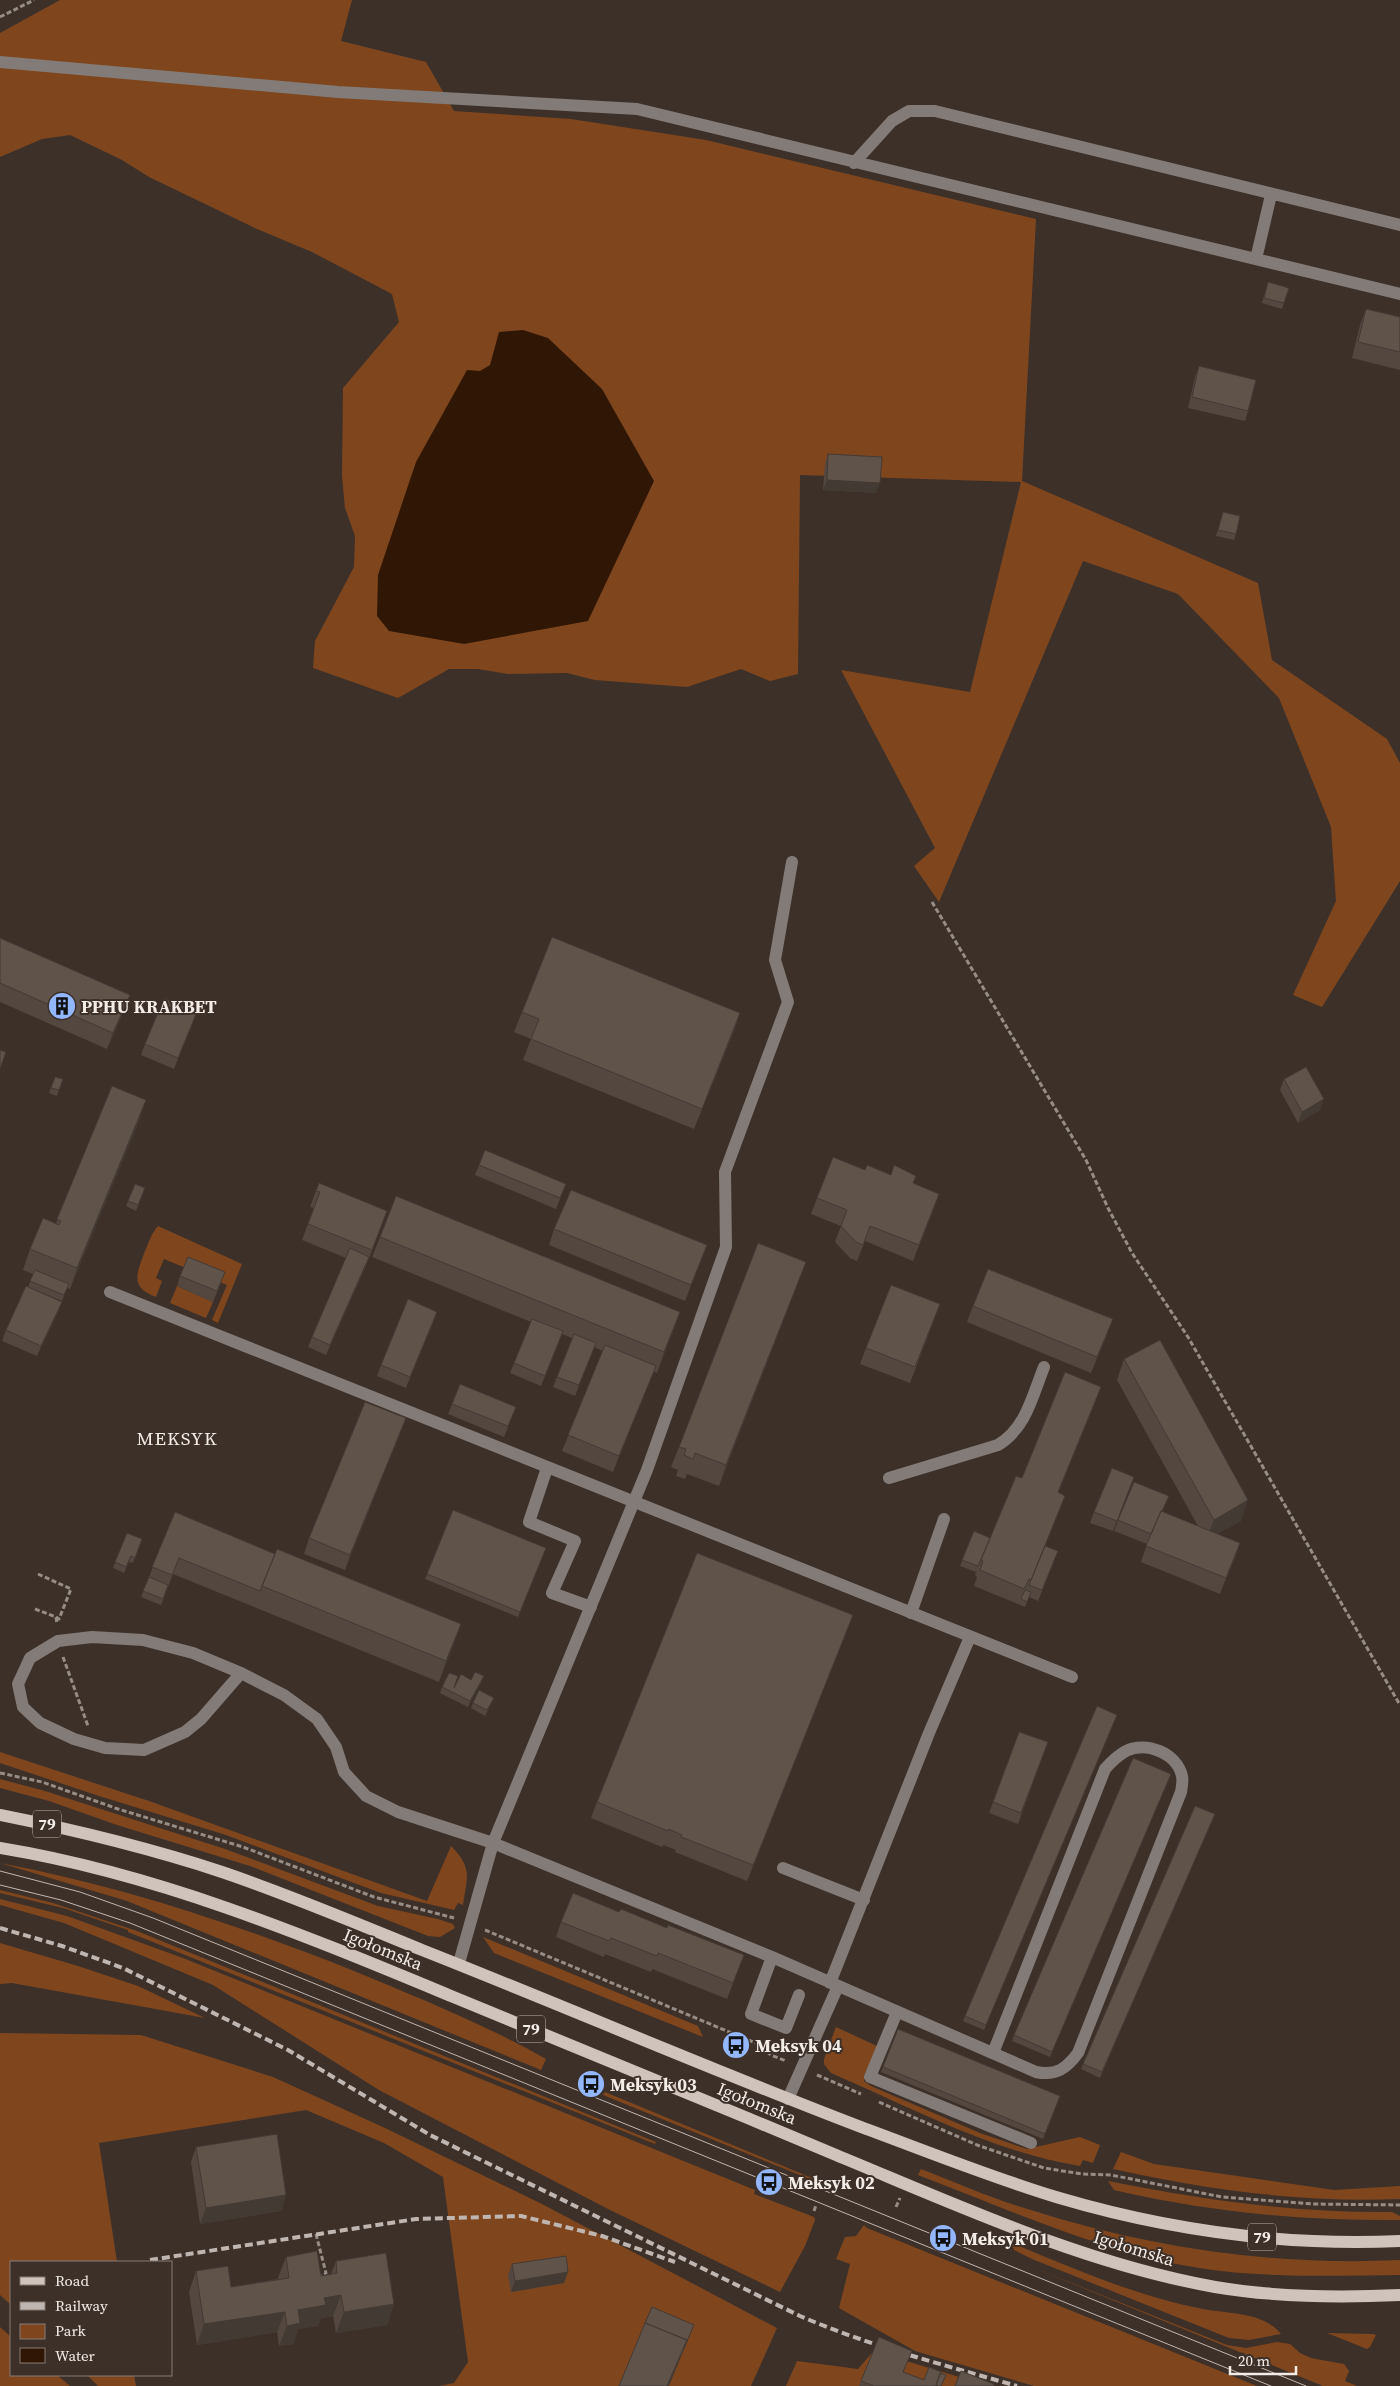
<svg xmlns="http://www.w3.org/2000/svg" width="1400" height="2386" font-family="'Source Serif 4',serif">
<style>
.green{fill:#7f461e}
.water{fill:#301705}
.lines{fill:none;stroke-linecap:round;stroke-linejoin:round}
.path{stroke:#978d87;stroke-width:3;stroke-dasharray:5 2.5;stroke-linecap:butt}
.minor{stroke:#827b77;stroke-width:12}
.major{stroke:#d0c3bb;stroke-width:12}
.tram{stroke:#c0b6b1;stroke-width:1}
.rail{stroke:#c0b6b1;stroke-width:4;stroke-dasharray:8 4;stroke-linecap:butt}
.wall{fill:#534740}
.shaded-wall{fill:#433a34}
.building{fill:#60534a;stroke:#433a34}
.labels{text-anchor:middle;dominant-baseline:central;stroke-width:4;stroke-linejoin:round;paint-order:stroke}
.shield{fill:#3d3029;stroke:#bdb4ae;stroke-width:1}
.shield-label{font-size:16px;font-weight:bold;fill:#f4ece7}
.poi-label{font-size:18px;font-weight:bold;fill:#f4ece7;stroke:#3d3029;text-anchor:start}
.street-label{font-size:18px;fill:#f4ece7;stroke:#3d3029}
.neighbourhood-label{font-size:19px;letter-spacing:1px;fill:#f4ece7;stroke:#3d3029}
</style>
<rect width="100%" height="100%" fill="#3d3029"/>
<path class="green" d="M60,0H352L341,41L426,62L454,111L571,119L706,140L1036,219L1022,481L1258,583L1272,660L1387,739L1400,763V881L1322,1007L1293,995L1336,901L1331,827L1279,698L1178,594L1083,561L939,902L914,866L935,848L841,670L970,692L1021,482L800,475L798,674L770,681L741,669L687,687L595,680L567,673L508,674L478,669H449L398,698L313,668L315,641L354,567L355,536L345,508L342,476L343,388L399,322L392,294L312,252L257,229L149,177L122,160L70,135L42,139L0,157V33Z
M158,1226L242,1264L218,1323L212,1320L227,1285L164,1259L156,1278L162,1281L156,1297C129,1287 137,1273 145,1251C149,1242 151,1234 158,1226Z
M177,1286L213,1302L206,1318L170,1303Z
M0,1752L149,1801L427,1901L451,1846C473,1868 467,1877 463,1905L458,1903L454,1910L381,1893L226,1835L99,1796L0,1763Z
M0,1779L45,1791L225,1849L378,1906L438,1919L453,1924L455,1928L440,1937L428,1936L250,1866L117,1825L49,1801L0,1788Z
M0,1863C122,1886 238,1925 354,1971C419,1998 484,2024 546,2059L541,2070L127,1901Z
M0,1890L53,1903L137,1931L656,2142L655,2144L128,1932V1930L63,1908L0,1893Z
M0,1899L67,1916L183,1958L755,2190L754,2194L814,2217L815,2220L805,2246L780,2292L608,2209L379,2090L213,1985L64,1923L0,1905Z
M483,1937L698,2026L703,2037L494,1953Z
M0,1943L78,1966L138,1986L205,2018L12,1983L0,1984Z
M836,2027L877,2046L864,2076V2081L871,2086L980,2133L1027,2149L1080,2137L1100,2145L1093,2163L1083,2160L1080,2166C993,2152 912,2108 831,2073L824,2064V2059Z
M0,2033L141,2035L273,2077L385,2128L542,2204L777,2328L751,2386H439L454,2383L468,2362L443,2177L384,2143L306,2110L99,2143L117,2262H11V2305L0,2295Z
M605,2092L812,2178L817,2182L603,2095Z
M1121,2152L1154,2164L1334,2190L1400,2186V2199C1303,2203 1208,2190 1113,2169Z
M921,2169C957,2183 993,2199 1031,2210C1149,2248 1276,2266 1400,2260V2275C1337,2276 1261,2278 1199,2268C1101,2252 1010,2210 918,2175Z
M1108,2181C1203,2200 1295,2213 1392,2212L1400,2216V2220C1303,2221 1209,2212 1114,2190Z
M864,2225L867,2228L1257,2386H1034L915,2351L839,2308L850,2264L836,2259L845,2237L856,2236Z
M1012,2243C1075,2269 1136,2296 1203,2309C1230,2314 1263,2312 1281,2334L1249,2340L1229,2338L1032,2259L1014,2250Z
M1029,2266L1227,2345L1246,2348L1277,2342L1290,2344L1300,2353L1311,2358L1344,2364L1349,2371L1345,2381L1357,2386H1323Z
M0,2327L11,2337V2375H57L70,2386H0Z
M1327,2333L1373,2334L1376,2335L1370,2347L1367,2349Z
M871,2354L893,2357L989,2386H786L797,2361L858,2369Z
M87,2375H134L136,2386H98Z"/>
<path class="water" d="M523,330L548,338L602,389L654,481L588,621L464,644L389,631L377,616L378,575L416,462L467,370L480,371L490,365L499,332Z"/>
<g class="lines">
<path class="path" d="M0,17L34,0
M932,902L1086,1160L1108,1208L1132,1253L1188,1337L1400,1705
M38,1574L71,1589L59,1619L56,1617
M35,1609L56,1617L57,1624
M63,1657L88,1726
M0,1773L42,1782L118,1809L243,1847L374,1897L454,1918
M485,1930L758,2044L771,2055L786,2061
M817,2075L861,2094
M879,2102L977,2145L1044,2168L1082,2174L1111,2175L1222,2197L1313,2204L1400,2205
M896,2207L900,2198
M814,2211L816,2205
M316,2234L326,2273L318,2277"/>
<path class="minor" d="M0,62L338,92L637,109L1400,294
M854,163L892,121L909,111H935L1400,225
M1256,259L1271,195
M110,1292L1072,1677
M547,1468L529,1522L575,1541L552,1593L591,1607
M889,1478L998,1445C1026,1428 1032,1397 1044,1367
M911,1613L944,1519
M241,1673L201,1719L185,1732L144,1750L105,1748L74,1739L40,1723L23,1707L18,1684L30,1658L58,1641L92,1637L143,1640L193,1653L241,1673L284,1695L317,1719L336,1747L344,1772L366,1796L398,1812L493,1843L772,1957L1036,2072C1056,2076 1066,2069 1078,2053L1181,1792C1182,1787 1183,1781 1182,1776C1177,1753 1146,1741 1126,1751C1117,1756 1111,1762 1105,1769L993,2053
M783,1868L864,1900
M772,1957L751,2014L786,2028L799,1995
M459,1963L493,1843L647,1470L726,1247L725,1172L788,1002L775,960L792,862
M830,1983L929,1733L970,1637
M897,2012L870,2077L1031,2143
M788,2099L838,1986"/>
<path class="major" d="M0,1815C75,1830 149,1848 222,1872C290,1895 356,1923 422,1950C569,2008 714,2071 861,2127C926,2151 990,2177 1056,2197C1167,2230 1285,2246 1400,2241
M0,1848C158,1874 304,1935 451,1996C579,2049 708,2101 836,2155C957,2205 1085,2264 1215,2287C1275,2297 1339,2298 1400,2295"/>
<path class="tram" d="M0,1871L80,1892L153,1918L1306,2386
M0,1885L61,1900L130,1923L1271,2386"/>
<path class="rail" d="M0,1928L62,1946L123,1968L288,2050L430,2135L800,2316C870,2346 944,2365 1017,2386
M150,2260L416,2219L521,2216L602,2236L675,2262"/>
</g>
<path class="wall" d="M1268,282L1284,303L1282,309L1262,303Z
M1366,309L1400,317V370L1352,358L1360,325Z
M1199,366L1248,411L1245,421L1188,408L1195,377Z
M828,454L876,493L823,490L825,464Z
M1223,512L1236,534L1234,540L1216,536Z
M0,938L124,1011L107,1049L0,1002Z
M522,1012L740,1013L733,1034L694,1129L523,1060L531,1039L514,1032Z
M193,1023L174,1069L141,1055L145,1044Z
M55,1077L63,1079L57,1096L49,1093Z
M1284,1079L1320,1110L1298,1123L1280,1090Z
M112,1086L139,1121L70,1289L67,1288L62,1301L28,1287L33,1274L23,1270L30,1249L56,1223Z
M479,1165L566,1184L556,1209L475,1175Z
M865,1170L913,1183L939,1194L913,1261L865,1241L857,1261L850,1258L835,1242L841,1226L811,1214L817,1198Z
M319,1183L387,1211L366,1266L326,1355L308,1347L312,1337L346,1258L302,1240L314,1208L310,1207Z
M135,1184L143,1193L136,1211L126,1206Z
M554,1229L707,1245L685,1301L549,1245Z
M380,1237L680,1312L657,1373L654,1371L613,1472L562,1451L603,1351L594,1347L575,1396L553,1387L572,1338L562,1334L541,1386L510,1373L531,1322L372,1257Z
M806,1262L719,1486L687,1474L685,1479L676,1476L678,1470L671,1467L679,1447Z
M180,1276L221,1283L213,1302L177,1286Z
M62,1302L58,1312L37,1356L2,1341L6,1330Z
M973,1306L1107,1335L1091,1373L967,1322Z
M934,1320L910,1383L860,1364L866,1348Z
M433,1323L406,1388L377,1376L381,1365Z
M1124,1359L1241,1521L1217,1534L1240,1543L1220,1594L1141,1562L1147,1544L1114,1531L1118,1520L1165,1506L1162,1512L1198,1526L1117,1380Z
M460,1384L516,1407L504,1437L448,1414Z
M1095,1403L1058,1493L1065,1496L1045,1546L1054,1562L1038,1601L1029,1597L1025,1607L974,1586L977,1577L975,1575L978,1567L976,1572L960,1566L974,1531L990,1538L1022,1478Z
M406,1418L345,1570L304,1554L309,1538Z
M1134,1477L1113,1531L1090,1523L1094,1512Z
M453,1510L546,1548L518,1617L425,1579Z
M175,1512L275,1554L461,1624L439,1682L173,1574L161,1605L141,1597Z
M127,1533L142,1539L133,1563L129,1562L124,1573L113,1568Z
M847,1631L749,1877L747,1881L675,1852L676,1850L663,1845L662,1847L591,1818L597,1802Z
M471,1680L482,1681L468,1707L440,1693L442,1687L454,1688Z
M494,1698L485,1716L471,1708L473,1703Z
M1115,1720L984,2030L963,2021L965,2016Z
M1019,1732L1048,1742L1018,1824L989,1813Z
M1169,1779L1050,2057L1012,2041L1014,2035Z
M1215,1814L1100,2078L1081,2069L1083,2064Z
M619,1912L667,1928L744,1955L727,1999L652,1969L651,1972L605,1954L604,1957L556,1937L561,1922Z
M898,2029L1060,2096L1043,2139L881,2072Z
M196,2147L286,2195L281,2211L200,2224L191,2162Z
M286,2257L321,2276L331,2274L336,2261L394,2304L387,2325L336,2333L333,2316L321,2318L318,2326L298,2329L293,2344L279,2346L277,2332L197,2345L189,2292L196,2271L231,2287L278,2279V2278Z
M512,2264L564,2283L511,2292L508,2275Z
M879,2337L904,2372L924,2380L942,2386H859Z"/>
<path class="shaded-wall" d="M827,480L880,483L876,493L823,490Z
M130,995L124,1011L107,1049L113,1033Z
M197,1012L193,1023L174,1069L178,1058Z
M740,1013L733,1034L694,1129L702,1109Z
M1324,1099L1320,1110L1298,1123L1302,1112Z
M146,1100L139,1121L70,1289L77,1268Z
M939,1194L934,1210L913,1261L919,1245Z
M707,1245L701,1261L685,1301L691,1285Z
M369,1257L365,1267L326,1355L330,1345Z
M806,1262L798,1283L719,1486L726,1465Z
M62,1302L58,1312L37,1356L41,1346Z
M437,1312L433,1323L406,1388L410,1377Z
M680,1312L673,1332L657,1373L664,1352Z
M1113,1319L1107,1335L1091,1373L1097,1357Z
M656,1366L650,1381L613,1472L619,1456Z
M1101,1387L1095,1403L1052,1508L1058,1492Z
M406,1418L400,1434L345,1570L350,1555Z
M1248,1500L1241,1521L1206,1540L1214,1520Z
M1240,1543L1235,1559L1220,1594L1226,1578Z
M853,1615L749,1877L747,1881L753,1865Z
M461,1624L454,1644L439,1682L446,1661Z
M484,1676L482,1681L468,1707L470,1701Z
M286,2195L281,2211L200,2224L206,2208Z
M568,2272L564,2283L511,2292L515,2281Z
M341,2295L333,2316L321,2318L318,2326L298,2329L293,2344L279,2346L287,2326L298,2310L324,2298Z
M394,2304L387,2325L336,2333L344,2312Z
M285,2312L277,2332L197,2345L204,2324Z
M694,2325L669,2386H667Z"/>
<path class="building" d="M1268,282L1289,288L1284,303L1264,298Z
M1366,309L1400,317V352L1358,342Z
M1199,366L1256,380L1248,411L1192,397Z
M828,454L882,457L880,483L827,480Z
M1223,512L1240,516L1236,534L1218,530Z
M552,937L740,1013L702,1109L531,1039L539,1019L522,1012Z
M0,938L130,995L113,1033L0,983Z
M164,998L197,1012L178,1058L145,1044Z
M0,1050L6,1052L0,1069Z
M1306,1067L1324,1099L1302,1112L1284,1079Z
M55,1077L63,1079L59,1090L51,1088Z
M112,1086L146,1100L77,1268L30,1249L43,1218L59,1225L61,1221L57,1219Z
M485,1150L566,1184L560,1198L479,1165Z
M833,1157L865,1170L867,1165L891,1175L894,1165L916,1176L913,1183L939,1194L919,1245L870,1226L863,1245L856,1242L841,1226L847,1210L817,1198Z
M319,1183L387,1211L372,1250L308,1224L320,1192L316,1191Z
M135,1184L145,1188L138,1205L128,1201Z
M571,1190L707,1245L691,1285L554,1229Z
M396,1196L680,1312L664,1352L380,1237Z
M758,1243L806,1262L726,1465L695,1453L693,1459L684,1455L686,1449L679,1447Z
M350,1248L369,1257L330,1345L312,1337Z
M188,1257L225,1272L217,1291L180,1276Z
M988,1269L1113,1319L1097,1357L973,1306Z
M35,1270L69,1284L64,1295L30,1281Z
M891,1285L940,1304L915,1367L866,1348Z
M26,1286L62,1302L41,1346L6,1330Z
M408,1299L437,1312L410,1377L381,1365Z
M532,1319L563,1331L545,1376L514,1363Z
M574,1334L596,1343L579,1385L557,1377Z
M1160,1340L1248,1500L1214,1520L1124,1359Z
M605,1345L656,1366L619,1456L568,1435Z
M1065,1372L1101,1387L1058,1492L1065,1496L1031,1580L1029,1579L1024,1589L980,1570L983,1561L981,1560L1016,1476L1022,1478Z
M460,1384L516,1407L508,1426L452,1404Z
M365,1402L406,1418L350,1555L309,1538Z
M1112,1468L1134,1477L1117,1521L1094,1512Z
M1134,1482L1169,1496L1162,1511H1161L1151,1534L1118,1520Z
M453,1510L546,1548L520,1612L427,1574Z
M1161,1511L1240,1543L1226,1578L1146,1546Z
M175,1512L275,1554L260,1591L179,1558L172,1575L152,1567Z
M974,1531L990,1538L978,1566L962,1560Z
M127,1533L142,1539L135,1558L131,1556L126,1567L115,1562Z
M1045,1546L1058,1551L1042,1590L1029,1585Z
M277,1549L461,1624L446,1661L262,1586Z
M697,1553L853,1615L755,1861L753,1865L681,1837L682,1835L669,1829L668,1831L597,1802Z
M149,1577L168,1585L163,1599L143,1591Z
M1025,1590L1031,1592L1027,1602L1021,1599Z
M475,1672L484,1676L470,1701L442,1687L449,1673L458,1676L454,1688L461,1674L471,1680Z
M479,1690L494,1698L487,1710L473,1703Z
M1097,1706L1117,1715L986,2025L965,2016Z
M1019,1732L1048,1742L1021,1813L993,1802Z
M1133,1758L1171,1774L1052,2052L1014,2035Z
M1195,1806L1215,1814L1102,2072L1083,2064Z
M573,1893L619,1912L621,1909L667,1928L668,1925L744,1955L733,1983L658,1953L657,1956L611,1938L609,1941L561,1922Z
M898,2029L1060,2096L1045,2134L883,2067Z
M277,2134L286,2195L206,2208L196,2147Z
M317,2251L321,2276L337,2273L336,2261L386,2253L394,2304L344,2312L341,2295L324,2298L326,2305L298,2310L300,2323L287,2326L285,2312L204,2324L196,2271L228,2266L231,2287L289,2278L286,2257Z
M566,2256L568,2272L515,2281L512,2264Z
M652,2307L694,2325L683,2350L687,2340L645,2323Z
M645,2323L687,2340L667,2386H619Z
M879,2337L912,2351L903,2372L924,2380L929,2367L941,2372L936,2385L938,2386H874L861,2381Z
M961,2371L994,2384L993,2386H955Z
M940,2373L946,2375L941,2386H938L936,2385Z"/>
<defs>
<symbol id="building-disc" viewBox="-11 -11 22 22"><circle r="9.5" fill="#93b7fd" stroke="#3d3029"/><path d="M-4-6H4V6H1V3H-1V6H-4ZM-2.5-4.3h1.7v1.8h-1.7ZM.8-4.3h1.7v1.8H.8ZM-2.5-1h1.7V.8h-1.7ZM.8-1h1.7V.8H.8Z" fill="#111"/></symbol>
<symbol id="bus-disc" viewBox="-11 -11 22 22"><circle r="9.5" fill="#93b7fd" stroke="#3d3029"/><path d="M-5-6H5V4H4V6H2V4H-2V6H-4V4H-5ZM-3.5-4V0h7V-4ZM-3.5 1.2v1.5H-2V1.2ZM2 1.2v1.5H3.5V1.2Z" fill="#111"/></symbol>
</defs>
<g fill-rule="evenodd">
<use href="#building-disc" x="46" y="990" width="32" height="32"/>
<use href="#bus-disc" x="720" y="2029" width="32" height="32"/>
<use href="#bus-disc" x="575" y="2068" width="32" height="32"/>
<use href="#bus-disc" x="753" y="2166" width="32" height="32"/>
<use href="#bus-disc" x="927" y="2222" width="32" height="32"/>
</g>
<g class="labels">
<g class="shield">
<rect x="33" y="1810.5" width="28" height="27" rx="4"/>
<rect x="517" y="2015.5" width="28" height="27" rx="4"/>
<rect x="1248" y="2223.5" width="28" height="27" rx="4"/>
</g>
<g class="shield-label">
<text x="47" y="1824">79</text>
<text x="531" y="2029">79</text>
<text x="1262" y="2237">79</text>
</g>
<g class="poi-label">
<text x="81" y="1006">PPHU KRAKBET</text>
<text x="755" y="2045">Meksyk 04</text>
<text x="610" y="2084">Meksyk 03</text>
<text x="788" y="2182">Meksyk 02</text>
<text x="962" y="2238">Meksyk 01</text>
</g>
<g class="street-label">
<text transform="translate(383 1949) rotate(22)">Igołomska</text>
<text transform="translate(757 2103) rotate(22)">Igołomska</text>
<text transform="translate(1134 2248) rotate(17)">Igołomska</text>
</g>
<g class="neighbourhood-label">
<text x="177" y="1438">MEKSYK</text>
</g>
</g>
<rect x="10" y="2261" width="162" height="115" fill="#3d3029" stroke="#867b75"/>
<rect x="20" y="2277" width="25" height="8" fill="#d0c3bb" stroke="#867b75"/>
<text x="55" y="2286" font-size="15" fill="#f4ece7">Road</text>
<rect x="20" y="2302" width="25" height="8" fill="#c0b6b1" stroke="#867b75"/>
<text x="55" y="2311" font-size="15" fill="#f4ece7">Railway</text>
<rect x="20" y="2324" width="25" height="15" fill="#7f461e" stroke="#867b75"/>
<text x="55" y="2336" font-size="15" fill="#f4ece7">Park</text>
<rect x="20" y="2348" width="25" height="15" fill="#301705" stroke="#867b75"/>
<text x="55" y="2361" font-size="15" fill="#f4ece7">Water</text>
<path d="M1230 2366v8h66v-8" fill="none" stroke="#f4ece7" stroke-width="2.5"/>
<text x="1238" y="2366" font-size="15" fill="#f4ece7" stroke="#3d3029" stroke-width="4" paint-order="stroke">20 m</text>
</svg>
